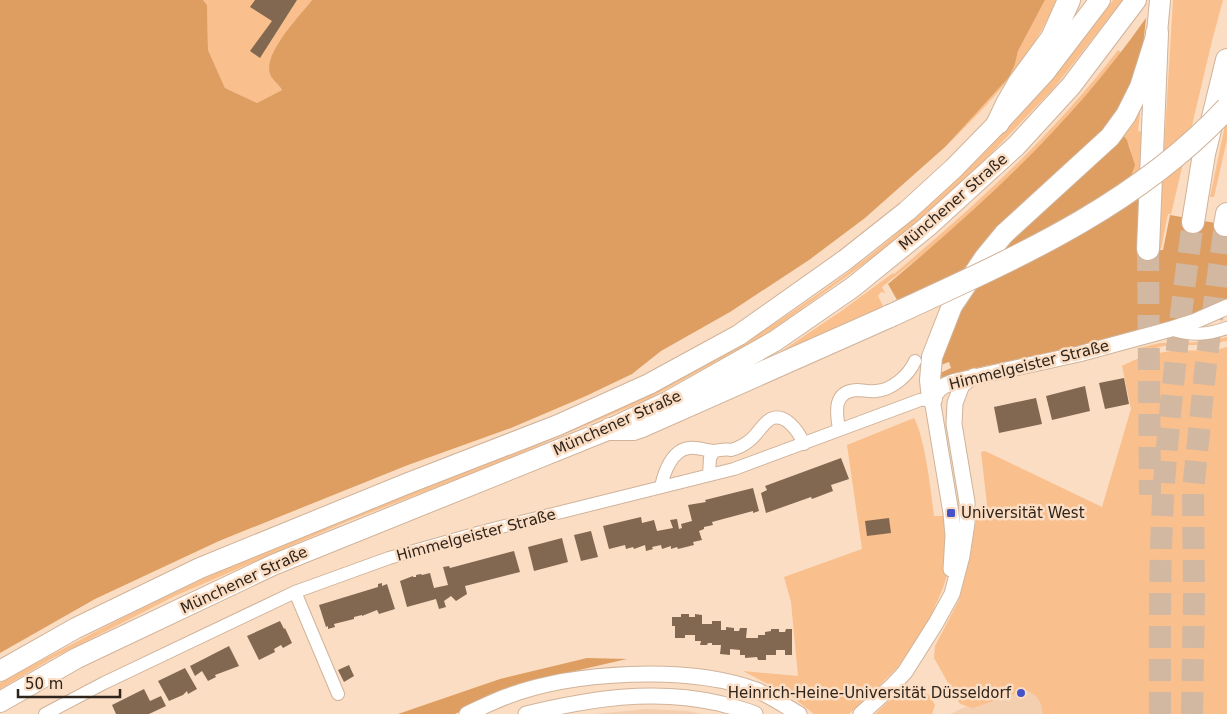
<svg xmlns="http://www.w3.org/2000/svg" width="1227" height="714" font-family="'DejaVu Sans',sans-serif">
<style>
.built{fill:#f3cfb0}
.green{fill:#f9bf8c}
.forest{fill:#de9e61}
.building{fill:#826851}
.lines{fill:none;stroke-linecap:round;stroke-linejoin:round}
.motorway-tunnel{stroke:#d2b8a1;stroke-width:22;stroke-dasharray:22 11;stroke-linecap:butt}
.minor-casing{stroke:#d0b39a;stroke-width:14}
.tertiary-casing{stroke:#d0b39a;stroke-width:17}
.trunk-casing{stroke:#d0b39a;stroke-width:22}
.motorway-casing{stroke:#d0b39a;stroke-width:24}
.minor{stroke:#fff;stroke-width:12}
.tertiary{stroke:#fff;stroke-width:15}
.trunk{stroke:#fff;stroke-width:20}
.motorway{stroke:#fff;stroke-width:22}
.motorway-bridge-casing{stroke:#d0b39a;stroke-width:24;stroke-linecap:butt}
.motorway-bridge{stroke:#fff;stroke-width:22}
.poi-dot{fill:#4653c8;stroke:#fbddc3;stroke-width:2}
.labels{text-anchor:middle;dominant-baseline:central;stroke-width:5;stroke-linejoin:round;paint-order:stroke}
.street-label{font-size:15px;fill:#2f241b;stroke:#fbddc3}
.poi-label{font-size:15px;fill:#2f241b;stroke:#fbddc3;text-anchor:start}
</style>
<rect width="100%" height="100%" fill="#fbddc3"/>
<path class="built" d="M1042,672L1049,714H950Z
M645,709L688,711L702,714H595Z"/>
<path class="green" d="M203,0H312L279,42L270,74L282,90L257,103L225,88L208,50L207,5Z
M1045,0H1056C1031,61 992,101 945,147L1015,64L1018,51Z
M1113,0H1123L1054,88L978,167L924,216L876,255L768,333L648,399L481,470L346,522L177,595L51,659L0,689V683C103,626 208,573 318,529C445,478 578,435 698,369C864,278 1003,153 1113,0Z
M1173,0H1223L1212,41L1171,214H1168L1161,249H1159L1160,216Z
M1118,50L1122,53L1067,118L1000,187L941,240L882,287L885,293L881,292L878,296L883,306L881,307L883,311L779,353L840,312L893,273L894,274C975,206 1053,135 1118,50Z
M1142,99L1147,106L1141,105L1138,131L1145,132L1143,167L1131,176C1133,162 1133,146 1123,135Z
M1227,122V140L1214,197H1210L1225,125Z
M1227,337V341L1205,345H1168L1143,351H1140L1139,348L1160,343L1206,342Z
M1227,347V714H1043C1041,701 1038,694 1025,690L973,708L960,704L934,658L935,646L959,600L970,558L976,520L988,513L981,452L985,451L1102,507L1131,409L1122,366C1136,358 1155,353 1171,351C1190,349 1209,353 1227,347Z
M914,418C925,438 931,491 934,516H945L949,569L943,588L928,622L898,667L863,702L849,714H814L791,696L743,671L798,676L791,602L784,577L862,549L847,445Z
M914,688L929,695L935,705L932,714H875L900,690Z"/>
<path class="forest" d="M0,0H203L207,5L208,50L225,88L257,103L282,90C279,85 272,79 270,74C263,53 300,16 312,0H1045L1018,51L1015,64L1009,77L945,147L865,218L809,260L730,312L661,351L632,374L586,396L511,428L408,465L219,541L95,599L0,653Z
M1146,18L1142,57L1121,111L972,266L897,300L888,284C985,203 1074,121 1146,18Z
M1123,135L1127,140L1135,165L1131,176L1093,201L1044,230L995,255Z
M1142,197L1141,250H1163L1170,215L1227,225V300C1164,331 1086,344 1018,359C992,365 965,369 940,378L938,374L951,368L949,362L938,366L965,294L1075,237Z
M587,658L627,659L557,675L500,691L455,714H398L500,679Z"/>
<path class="building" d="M255,0H297L260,58L250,51L272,21L250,7Z
M1124,378L1129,404L1105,409L1099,383Z
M1085,386L1090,411L1052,420L1046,396Z
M1036,398L1042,424L999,433L994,407Z
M841,458L849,479L831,485L833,491L812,499L811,497L766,513L761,493L767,490L765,486Z
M753,488L759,511L753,513V511L712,522L713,525L704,527V529L699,531L702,540L693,542L694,545L678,549L677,547L671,549V546L662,549L661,545L652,547L653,549L646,551L645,545L634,549L633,547L626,549L625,545L609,549L603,526L641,517L642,523L654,520L657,531L673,528L670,520L677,519L679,529L682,528L681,524L692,521L688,505L706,502L705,500Z
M889,518L891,533L867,536L865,521Z
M591,531L598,557L581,561L574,535Z
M562,538L568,562L534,571L528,547Z
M514,551L520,572L465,586L467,594L456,601L451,596L444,601L446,607L439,609L436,599L407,607L400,581L413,576V577H416V575L421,574L422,575L430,573L434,588L448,585L443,567L449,566L450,568Z
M382,583V586L387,584L395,609L379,614L377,610L362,616V615L354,617V619L334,624L335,627L328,629V626L326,627L319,605L378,587V584Z
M681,614H689V617H695V614L702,615V624H712V621H721V630H726V627L734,628V631H739L740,628H747L746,638H758V635H765V632L771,631V629H779V632H785L786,629H792V655H785V650H776V655H766V660H758L757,657L745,658V655H740V650L730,649V655L720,654L721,645H712V643H708L707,645H700L701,641H695V635H685V638H675V626H672V617H681Z
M280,621L284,629L285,628L292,643L283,648L281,645L274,649L275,652L259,660L247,636Z
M229,646L239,666L215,675L216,677L208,681L202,671L195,676L190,666Z
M349,665L354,676L344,682L338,670Z
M185,668L197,689L188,694L187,691L183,695L169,701L158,681Z
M144,689L150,701L161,696L166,706L149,714H116L112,705Z"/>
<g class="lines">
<path class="motorway-tunnel" d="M1148,249L1150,495
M1160,714C1160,637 1159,559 1164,482C1171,395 1181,308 1193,222
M1192,714L1194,598L1193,491L1206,363L1225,225"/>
<defs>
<path id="minor" d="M1171,329C1191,336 1207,335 1227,328
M839,429C836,412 833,391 857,390C863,390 870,392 876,391C892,390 909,375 915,361
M709,475L710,458L714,451
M661,487C664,472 672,450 689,448C697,447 705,450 713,451C719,451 724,448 731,450C738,448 744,445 749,441C757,435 761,426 769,420C784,410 799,432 804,444
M295,592L338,694
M45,714L104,683L295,592L389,558L481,532L734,469L920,400L932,399"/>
<path id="tertiary" d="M932,399C939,388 945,384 956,381L1079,354L1171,329L1193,322L1227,307
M932,399L951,513L953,536L951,569
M467,714C480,708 492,702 505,697C573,671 688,665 756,690C771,696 785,706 799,714
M526,714C589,699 653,688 718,703C730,706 743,709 755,714
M861,714L892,686L905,672L936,623L952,594L962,556L967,523V502L954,424L955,403L962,385L974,376"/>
<path id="trunk" d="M932,399L930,380L932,357L952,306L985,257L1004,234L1110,137L1126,115L1140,87L1157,33L1160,0
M0,671L76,628L200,568L406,484L558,425L649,384L739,335L845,260L907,211L954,168L998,123L1045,72L1100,0
M0,702L77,658L273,565L610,429L667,402L775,341L853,287L927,227L1016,146L1071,86L1136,0"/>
<path id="motorway" d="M998,123L1007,104L1019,83L1052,38L1069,0
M1193,222L1204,154L1227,60
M1225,225L1227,214
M1148,249L1157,33
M610,429H633L642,426L890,316"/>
</defs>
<use href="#minor" class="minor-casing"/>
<use href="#tertiary" class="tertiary-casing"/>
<use href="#trunk" class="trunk-casing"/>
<use href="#motorway" class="motorway-casing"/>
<use href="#minor" class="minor"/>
<use href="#tertiary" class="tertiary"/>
<use href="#trunk" class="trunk"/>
<use href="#motorway" class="motorway"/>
<defs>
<path id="motorway-bridge" d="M890,316C1011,260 1134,208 1227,108"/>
</defs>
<use href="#motorway-bridge" class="motorway-bridge-casing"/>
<use href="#motorway-bridge" class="motorway-bridge"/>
</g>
<g class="poi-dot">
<rect x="946" y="508" width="10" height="10" rx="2.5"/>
<circle cx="1021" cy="693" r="5"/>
</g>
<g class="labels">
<g class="street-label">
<text transform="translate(953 202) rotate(-41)">Münchener Straße</text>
<text transform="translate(1029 365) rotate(-14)">Himmelgeister Straße</text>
<text transform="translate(617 423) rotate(-24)">Münchener Straße</text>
<text transform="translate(476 535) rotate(-15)">Himmelgeister Straße</text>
<text transform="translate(244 580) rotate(-25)">Münchener Straße</text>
</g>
<g class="poi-label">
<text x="961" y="513">Universität West</text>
<text x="1011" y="693" text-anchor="end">Heinrich-Heine-Universität Düsseldorf</text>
</g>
</g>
<path d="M18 689v8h102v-8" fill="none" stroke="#2f241b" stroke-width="2.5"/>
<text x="25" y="689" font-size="15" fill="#2f241b" stroke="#fbddc3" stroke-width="4" paint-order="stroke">50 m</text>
</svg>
